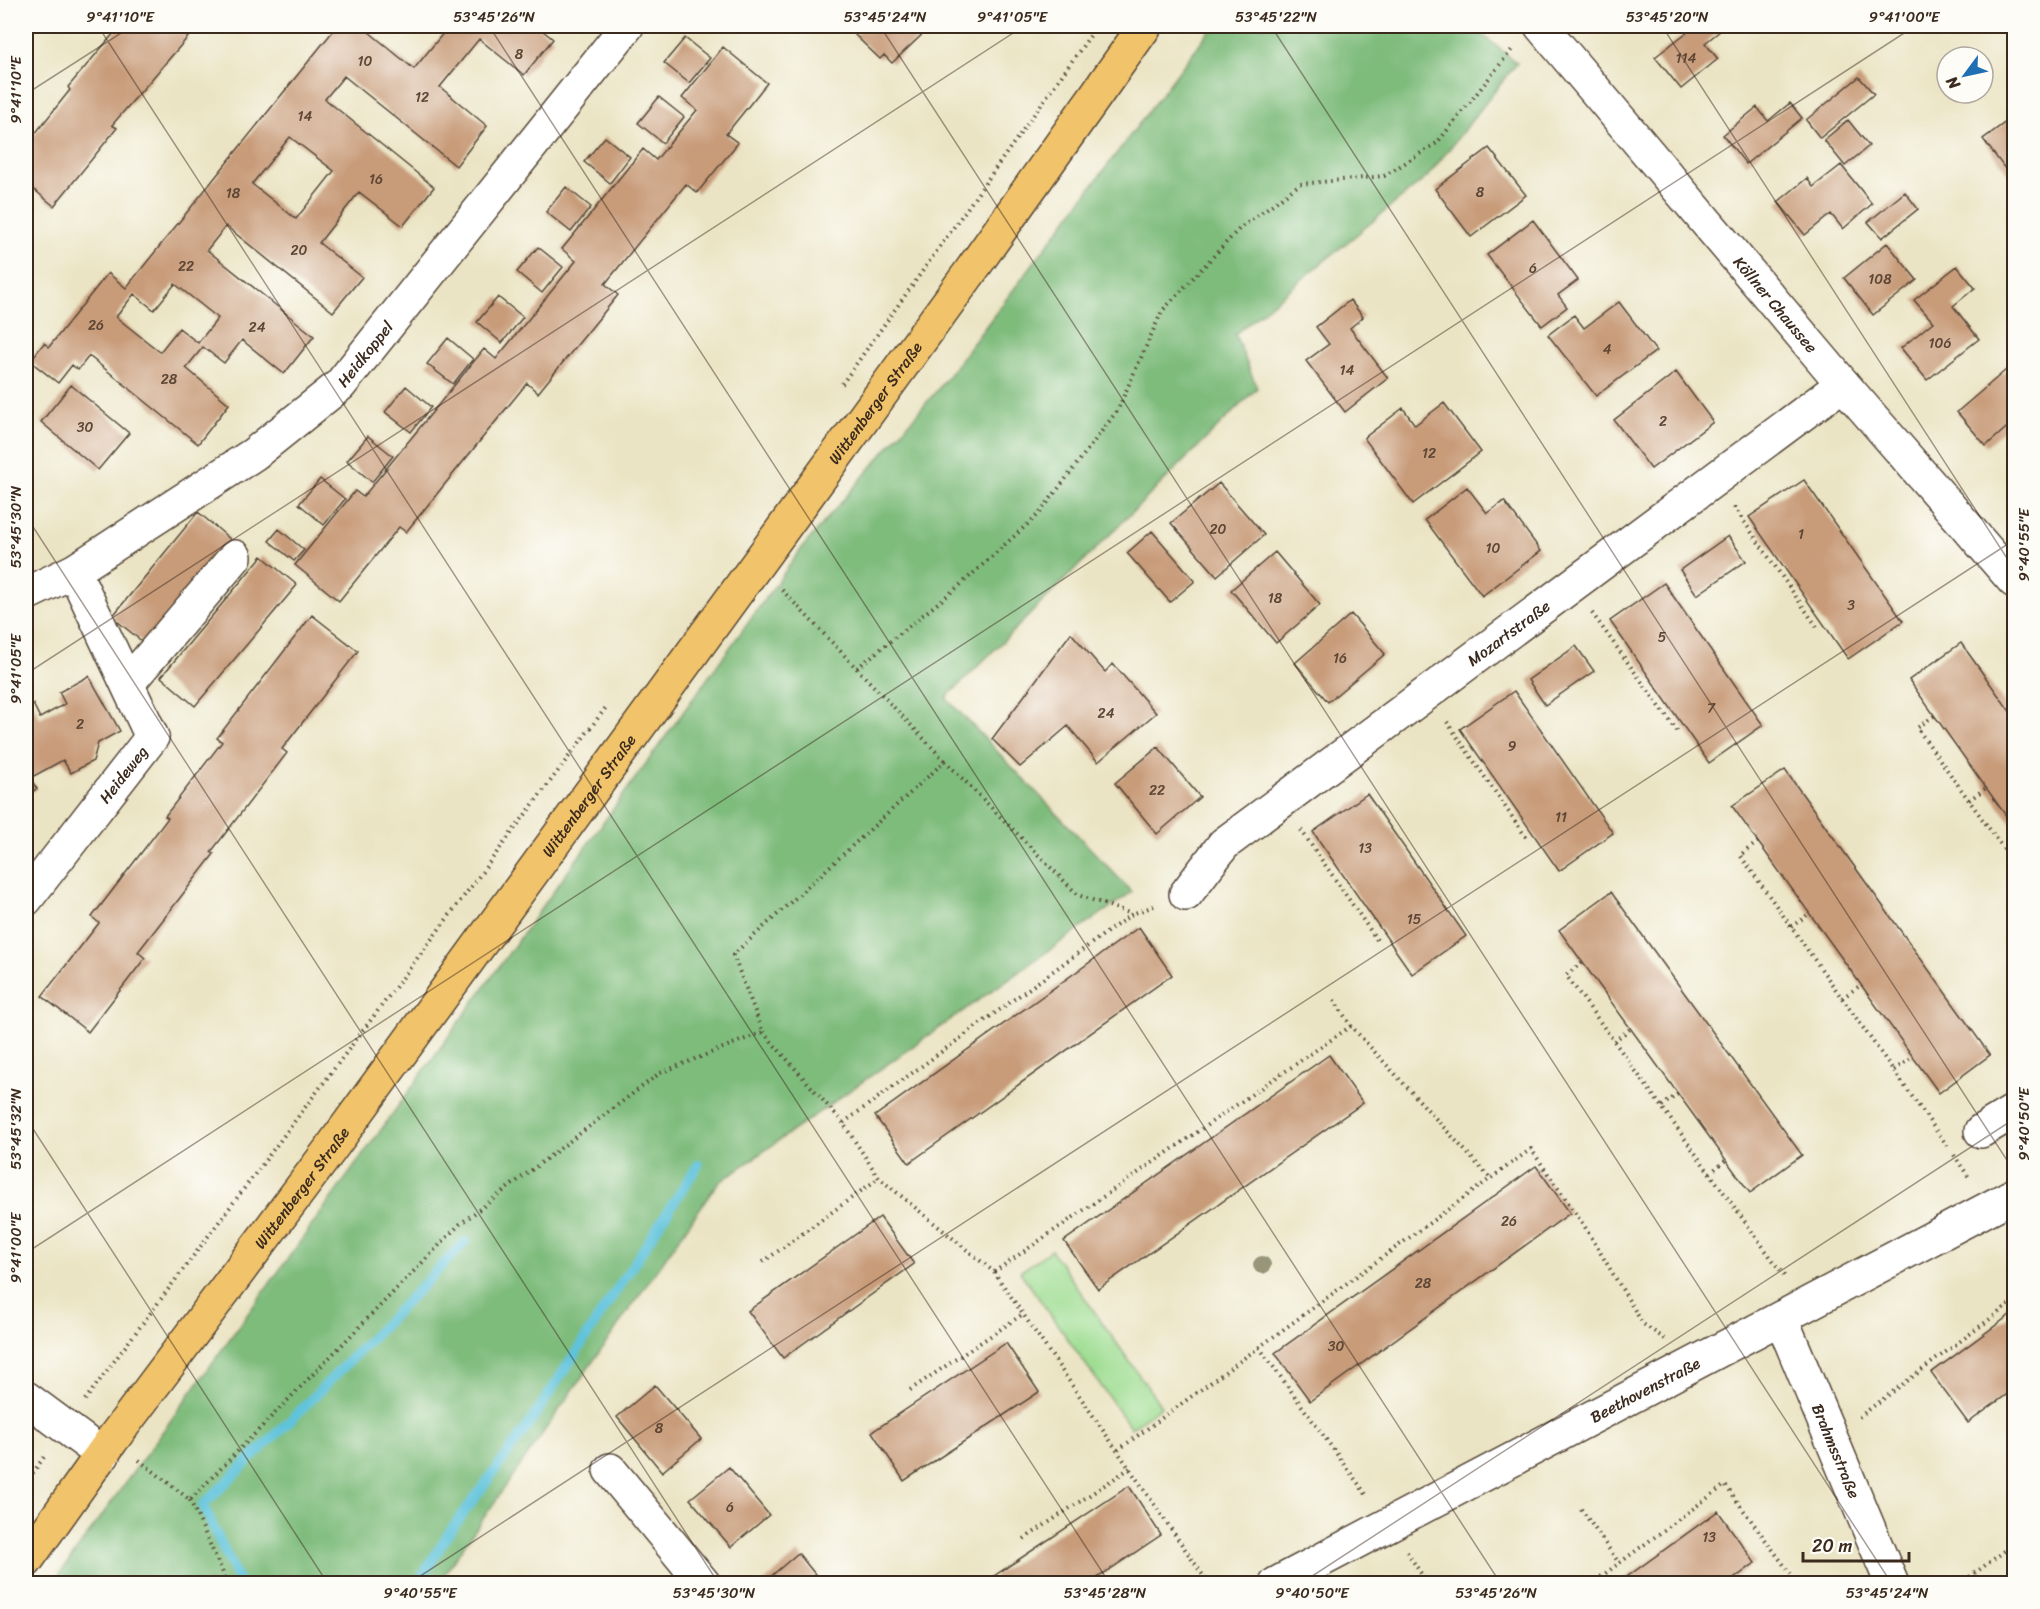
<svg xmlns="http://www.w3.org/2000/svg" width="2040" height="1609" font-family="Sriracha,sans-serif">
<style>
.green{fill:#9edd92;stroke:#6c8458;stroke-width:1.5}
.forest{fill:#7ebc7c;stroke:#5c734d;stroke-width:1.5}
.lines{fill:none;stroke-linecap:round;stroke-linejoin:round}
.stream{stroke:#5ec3dc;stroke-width:10}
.building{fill:#c89b79;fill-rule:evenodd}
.minor-casing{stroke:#554637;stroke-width:36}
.major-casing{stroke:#554637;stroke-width:36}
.path{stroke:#554637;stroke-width:4;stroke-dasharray:1.5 4.5;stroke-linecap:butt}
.minor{stroke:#fff;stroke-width:33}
.major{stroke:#f1c36a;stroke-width:33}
.tree{fill:#989679}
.ticks{fill:none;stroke:#3b2a1e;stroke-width:1.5;stroke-opacity:0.45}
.labels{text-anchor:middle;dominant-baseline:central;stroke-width:5;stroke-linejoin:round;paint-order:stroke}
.number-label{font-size:14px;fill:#5e4635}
.street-label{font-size:16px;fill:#3b2a1e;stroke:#fdfcf7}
.neatline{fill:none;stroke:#3b2a1e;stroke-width:2}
.ticks-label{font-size:15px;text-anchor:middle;fill:#3b2a1e}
</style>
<rect width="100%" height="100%" fill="#fdfcf7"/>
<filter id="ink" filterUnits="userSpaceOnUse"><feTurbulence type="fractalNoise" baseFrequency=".0167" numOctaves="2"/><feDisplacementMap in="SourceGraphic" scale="12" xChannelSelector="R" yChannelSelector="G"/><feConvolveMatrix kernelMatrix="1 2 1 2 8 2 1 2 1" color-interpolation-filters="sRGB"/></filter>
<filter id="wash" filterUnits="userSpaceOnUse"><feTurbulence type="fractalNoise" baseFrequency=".008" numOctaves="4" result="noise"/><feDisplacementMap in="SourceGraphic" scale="24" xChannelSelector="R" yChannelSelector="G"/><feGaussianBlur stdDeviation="1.35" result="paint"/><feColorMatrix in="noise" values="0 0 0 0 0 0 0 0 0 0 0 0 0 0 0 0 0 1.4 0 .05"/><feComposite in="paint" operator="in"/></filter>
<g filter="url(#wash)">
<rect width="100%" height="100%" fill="#ebe4c4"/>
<path class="green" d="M1051,1250L1161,1406L1131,1428L1020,1272Z"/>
<path class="forest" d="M1213,26H1472L1517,63L1427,177L1235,334L1257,388L946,698L1132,892L717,1184L438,1583H53L802,548L939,388Z"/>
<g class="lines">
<path class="stream" d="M240,1584L203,1505L304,1407L465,1242
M418,1584L446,1537L530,1423L698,1165"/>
</g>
<g id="blocks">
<path class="building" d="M120,26H174L188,37L112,125L117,128L54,206L26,183V145L70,90L68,87Z
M337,26H374L369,32L414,69L449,26H537L553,39L524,75L479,39L440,87L487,126L456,166L344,76L325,99L434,187L403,226L359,192L319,243L362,277L333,312L226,226L207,250L314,336L284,374L242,340L224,363L203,347L186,368L229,404L198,444L89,356L78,370L72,365L58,383L30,361L44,343L49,347L108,273L126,288ZM290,137L334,171L296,219L252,184ZM175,284L218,318L198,343L179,328L160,352L116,317L134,294L154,310Z
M855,26H926L929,28L892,63L884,55L880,59L855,35L860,31Z
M1695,26H1726L1705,43L1718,59L1681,89L1655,57Z
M685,38L710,58L689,83L664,63Z
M723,47L767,83L726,134L738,143L697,193L686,184L605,284L618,295L538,393L527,383L406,532L399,527L339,601L295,565L355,491L363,497L484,349L496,359L576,261L562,249L593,211L643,149L656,160L697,110L682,98Z
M1859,77L1874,94L1820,138L1806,120Z
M659,97L684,117L663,143L638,123Z
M1790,103L1802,118L1746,164L1723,135L1757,107L1768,121Z
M2014,116V181L1983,139Z
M1848,120L1869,146L1845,166L1824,140Z
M605,137L630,157L610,183L584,162Z
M1489,148L1526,195L1471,237L1435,189Z
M1841,165L1872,204L1843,229L1831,214L1805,235L1778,202L1807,178L1813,187Z
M566,187L591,207L571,232L546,212Z
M1905,192L1918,209L1882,238L1868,222Z
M1533,220L1578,280L1558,295L1567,307L1542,326L1487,255Z
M1887,243L1917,280L1873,315L1844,278Z
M538,247L563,267L542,293L517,272Z
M1957,266L1975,288L1953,306L1979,339L1927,380L1901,348L1933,322L1914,300Z
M498,297L523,317L502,343L477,322Z
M1350,300L1363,317L1350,328L1388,378L1345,412L1306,361L1329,344L1316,327Z
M1619,302L1656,351L1596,396L1548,335L1574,315L1584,328Z
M448,338L473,359L453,384L427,364Z
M2013,364L2014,421L1986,446L1957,412Z
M1676,372L1713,422L1651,469L1614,420Z
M71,385L129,433L98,470L41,422Z
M406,386L431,407L411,432L385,412Z
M1444,403L1481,452L1413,504L1364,438L1403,408L1415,425Z
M368,436L393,456L372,482L347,461Z
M320,479L345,499L324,525L299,504Z
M1804,480L1903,621L1848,659L1749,517Z
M1219,483L1264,535L1217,576L1171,523Z
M1467,487L1487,513L1504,501L1541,551L1482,596L1425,520Z
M198,512L230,539L144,643L112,617Z
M279,529L304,550L294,561L269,541Z
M1152,531L1195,581L1170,602L1127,553Z
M1728,536L1746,561L1697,595L1680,570Z
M1275,552L1320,605L1276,643L1231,590Z
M262,556L297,585L195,706L161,677Z
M1664,583L1763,725L1709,763L1610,621Z
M1351,614L1385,654L1328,702L1295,663Z
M312,615L358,651L282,749L287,753L211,852L214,854L138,952L145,958L88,1032L42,996L99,923L92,917L168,818L165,816L222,742L217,738Z
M1071,633L1105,672L1113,664L1156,713L1098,762L1068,726L1020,767L992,739Z
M1961,643L2014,717V827L1909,680Z
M1576,646L1594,671L1545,705L1528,680Z
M89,676L120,731L98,743L93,761L71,773L63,760L30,778L37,789L26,795V708L33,704L40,718L65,704L59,692Z
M1514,691L1613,833L1559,871L1460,729Z
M1158,747L1200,797L1157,834L1115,783Z
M1785,770L1990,1055L1939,1093L1732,806Z
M1367,794L1466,936L1412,974L1313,832Z
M1611,892L1802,1155L1750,1193L1559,930Z
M1139,927L1172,975L909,1163L875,1116Z
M1329,1055L1363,1103L1098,1289L1064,1241Z
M1536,1166L1570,1213L1310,1401L1275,1353Z
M880,1217L914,1264L783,1358L748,1311Z
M2014,1312V1389L1968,1423L1931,1373Z
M1006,1343L1039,1392L904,1481L872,1432Z
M655,1385L701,1439L662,1472L617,1417Z
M729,1467L769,1515L731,1547L690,1499Z
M1129,1486L1161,1535L1088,1584H999L994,1576Z
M1718,1511L1755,1563L1727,1584H1617Z
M798,1553L823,1584H762Z"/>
</g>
</g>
<g filter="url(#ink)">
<use href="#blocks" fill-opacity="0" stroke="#554637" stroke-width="1.5"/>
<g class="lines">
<defs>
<g id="minor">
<path id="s1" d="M1541,26L1843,384L2014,581"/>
<path id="s2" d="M26,594L74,571L254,454L340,385L627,26"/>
<path d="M128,683L235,557"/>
<path id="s3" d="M1186,894L1224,844L1843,384"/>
<path id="s4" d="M26,899L152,737L74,571"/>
<path d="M1981,1131L2014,1111"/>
<path id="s5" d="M1781,1318L1892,1584"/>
<path d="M26,1398L103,1455"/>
<path d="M610,1470L704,1584"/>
<path id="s6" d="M1276,1584L2014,1195"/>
</g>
<g id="major">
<path id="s7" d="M26,1561L112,1440L329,1151L968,275L1145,26"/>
</g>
</defs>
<use href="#minor" class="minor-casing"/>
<use href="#major" class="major-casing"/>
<path class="path" d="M842,384L1097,26
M1734,507L1817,627
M782,590L945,761
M1592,613L1678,732
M857,668L959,586L1039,514L1117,411L1162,311L1239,229L1300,184L1384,176L1437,143L1514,47
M1934,716L1917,728L2014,863
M1447,722L1528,840
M1969,800L1986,788
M1301,830L1379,943
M1758,842L1740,855L1948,1147
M1154,906L1132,914L843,1123L879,1178L994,1272L1209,1584
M1791,927L1809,914
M1582,963L1566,975L1785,1277
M1842,998L1861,985
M1334,1000L1351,1026L1491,1179
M763,1032L843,1123
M1614,1041L1630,1029
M1894,1070L1913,1057
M1662,1106L1678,1094
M1954,1155L1970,1179
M1710,1173L1726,1160
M763,1262L879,1178
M994,1272L1351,1026
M1259,1347L1368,1497
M910,1390L1023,1314
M85,1400L607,706
M1859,1417L2014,1301
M1118,1450L1531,1149L1585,1227L1643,1324L1665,1339
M139,1460L190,1500L460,1224L660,1073L763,1032L733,955L945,761L1078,895L1132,914
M26,1483L46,1454
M190,1500L228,1584
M1581,1509L1619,1563
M1024,1539L1130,1468
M1407,1552L1428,1584
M1591,1584L1725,1485L1798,1584
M1960,1584L2014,1544"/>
<use href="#minor" class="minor"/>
<use href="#major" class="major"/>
</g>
<circle class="tree" cx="1262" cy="1265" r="9"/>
</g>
<path class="ticks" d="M98,26L1110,1584M489,26L1501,1584M880,26L1892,1584M1271,26L2014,1171M1662,26L2014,569M26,94L132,26M26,516L719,1584M26,674L1024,26M26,1118L328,1584M26,1253L1915,26M408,1584L2014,540M1300,1584L2014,1119"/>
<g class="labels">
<g class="number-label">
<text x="519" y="54">8</text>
<text x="1686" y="58">114</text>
<text x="365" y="61">10</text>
<text x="422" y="97">12</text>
<text x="305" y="116">14</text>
<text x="376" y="179">16</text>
<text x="1480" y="192">8</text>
<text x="233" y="193">18</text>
<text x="299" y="250">20</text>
<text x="186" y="266">22</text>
<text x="1533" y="268">6</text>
<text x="1880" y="279">108</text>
<text x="96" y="325">26</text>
<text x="257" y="327">24</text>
<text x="1940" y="343">106</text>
<text x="1607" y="349">4</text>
<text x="1347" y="370">14</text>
<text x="169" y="379">28</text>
<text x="1663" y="421">2</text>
<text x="85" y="427">30</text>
<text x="1429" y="453">12</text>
<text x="1218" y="529">20</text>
<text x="1801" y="534">1</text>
<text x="1493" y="548">10</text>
<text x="1275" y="598">18</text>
<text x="1851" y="605">3</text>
<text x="1662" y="637">5</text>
<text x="1340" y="658">16</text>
<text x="1711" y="708">7</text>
<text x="1106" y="713">24</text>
<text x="80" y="724">2</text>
<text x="1512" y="746">9</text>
<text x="1157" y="790">22</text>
<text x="1561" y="817">11</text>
<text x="1365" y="848">13</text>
<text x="1414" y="919">15</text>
<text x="1509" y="1221">26</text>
<text x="1423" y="1283">28</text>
<text x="1336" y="1346">30</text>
<text x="659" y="1428">8</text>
<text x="730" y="1507">6</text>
<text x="1709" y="1537">13</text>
</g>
<g class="street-label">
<text stroke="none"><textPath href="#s1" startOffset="364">Köllner Chaussee</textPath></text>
<text stroke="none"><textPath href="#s2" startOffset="418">Heidkoppel</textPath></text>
<text stroke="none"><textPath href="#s7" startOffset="1436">Wittenberger Straße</textPath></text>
<text stroke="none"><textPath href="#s3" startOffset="417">Mozartstraße</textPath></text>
<text stroke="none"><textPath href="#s4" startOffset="158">Heideweg</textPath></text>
<text stroke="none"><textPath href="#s7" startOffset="950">Wittenberger Straße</textPath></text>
<text stroke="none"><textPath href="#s7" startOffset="464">Wittenberger Straße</textPath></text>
<text stroke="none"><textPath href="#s6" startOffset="417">Beethovenstraße</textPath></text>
<text stroke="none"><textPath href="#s5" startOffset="144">Brahmsstraße</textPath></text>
</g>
</g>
<rect width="2040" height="1609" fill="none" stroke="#fdfcf7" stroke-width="66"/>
<g transform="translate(1965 75) rotate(237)"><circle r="28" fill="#fdfcf7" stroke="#afa8a0" stroke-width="1.5"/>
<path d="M0-4.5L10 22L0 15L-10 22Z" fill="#1f6fb2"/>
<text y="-9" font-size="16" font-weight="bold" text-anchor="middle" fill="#3b2a1e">N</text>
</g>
<path d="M1803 1552v9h106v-9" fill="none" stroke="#3b2a1e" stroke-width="3"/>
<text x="1812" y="1552" font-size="18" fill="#3b2a1e" stroke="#fdfcf7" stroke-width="4.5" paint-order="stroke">20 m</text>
<rect x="33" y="33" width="1974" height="1543" class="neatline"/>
<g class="ticks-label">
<text x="120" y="22">9°41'10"E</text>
<text x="494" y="22">53°45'26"N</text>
<text x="885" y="22">53°45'24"N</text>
<text x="1012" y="22">9°41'05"E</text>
<text x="1276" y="22">53°45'22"N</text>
<text x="1667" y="22">53°45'20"N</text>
<text x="1904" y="22">9°41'00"E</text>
<text transform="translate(16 90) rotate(-90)" y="5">9°41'10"E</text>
<text transform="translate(16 527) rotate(-90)" y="5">53°45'30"N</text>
<text transform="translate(2024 545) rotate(-90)" y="5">9°40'55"E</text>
<text transform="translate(16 669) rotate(-90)" y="5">9°41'05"E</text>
<text transform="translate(2024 1124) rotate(-90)" y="5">9°40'50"E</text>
<text transform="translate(16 1129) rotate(-90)" y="5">53°45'32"N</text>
<text transform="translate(16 1248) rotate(-90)" y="5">9°41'00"E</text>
<text x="420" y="1598">9°40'55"E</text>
<text x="714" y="1598">53°45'30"N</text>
<text x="1105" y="1598">53°45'28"N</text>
<text x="1312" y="1598">9°40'50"E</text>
<text x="1496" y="1598">53°45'26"N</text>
<text x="1887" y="1598">53°45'24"N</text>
</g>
</svg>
